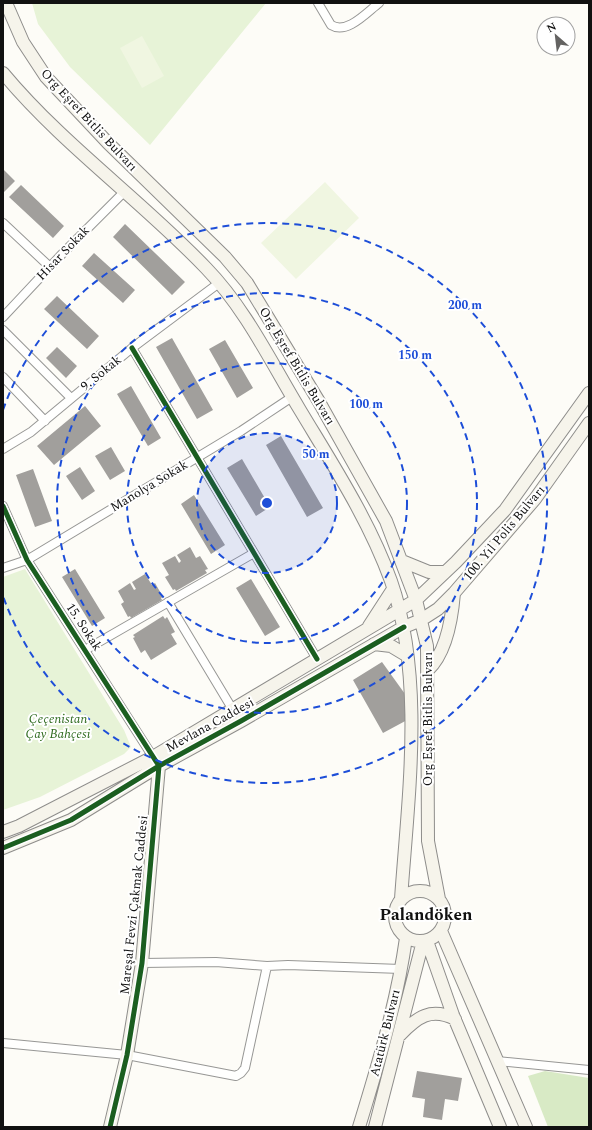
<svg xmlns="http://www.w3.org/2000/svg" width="592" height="1130" font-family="Spectral,serif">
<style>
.green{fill:#e7f3d7}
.forest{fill:#d8eac5}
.pitch{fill:#f0f6e1}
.building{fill:#a19f9c}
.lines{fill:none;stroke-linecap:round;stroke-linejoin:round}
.street-casing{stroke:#979795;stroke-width:10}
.secondary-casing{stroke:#8e8d8b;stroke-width:14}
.street{stroke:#fffffe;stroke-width:8}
.secondary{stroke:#f6f4eb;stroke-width:12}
.cycleway-casing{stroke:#fff;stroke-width:8}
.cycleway{stroke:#1b5e20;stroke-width:5}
.ring{fill:none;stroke:#1d4ed8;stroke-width:2;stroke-dasharray:7 5}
.labels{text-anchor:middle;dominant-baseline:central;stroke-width:4;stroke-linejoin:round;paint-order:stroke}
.street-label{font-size:13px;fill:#111;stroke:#fff}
.park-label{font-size:13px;font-style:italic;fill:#2f6b1f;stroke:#fff}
.district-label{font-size:17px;font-weight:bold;fill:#111;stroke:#fff}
.centre{fill:#1d4ed8;stroke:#fff;stroke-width:2}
.ring-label{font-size:12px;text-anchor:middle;font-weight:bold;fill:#1d4ed8;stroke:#fff;stroke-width:4;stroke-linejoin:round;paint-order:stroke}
</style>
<rect width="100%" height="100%" fill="#fdfcf7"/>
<path class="green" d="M32,3H266L150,145L70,67L38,24Z
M25,569L124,730L131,747L124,754L40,797L3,810V577Z"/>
<path class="forest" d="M545,1071L589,1078V1127H548L528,1076Z"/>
<path class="pitch" d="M142,36L164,76L142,88L120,48Z
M325,182L359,218L296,279L261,243Z"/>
<path class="building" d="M3,169L15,181L3,193Z
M21,185L64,226L53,238L9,197Z
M125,224L185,282L172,295L113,237Z
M94,253L135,290L123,303L82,266Z
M57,296L99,336L87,349L44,309Z
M172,338L213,410L197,419L156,347Z
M225,340L253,388L237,398L209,349Z
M57,347L77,366L66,378L46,358Z
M131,386L161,438L148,446L117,394Z
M85,406L101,426L54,465L37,446Z
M281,436L323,508L307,517L266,445Z
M111,447L125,471L110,480L95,456Z
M242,459L270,507L256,516L227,468Z
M80,467L95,491L82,500L66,476Z
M33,469L52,521L35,527L16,475Z
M194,495L225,545L211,554L181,504Z
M190,547L196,558L200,556L208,569L205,570L207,573L176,591L175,589L173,590L165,577L169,575L162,563L175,556L179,563L181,561L177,555Z
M75,569L105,618L92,626L62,577Z
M145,574L152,585L155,583L163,597L161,598L162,600L131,618L130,616L128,617L121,604L124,602L118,591L130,583L134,590L136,589L132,582Z
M251,579L280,627L265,636L236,588Z
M163,616L165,619L167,617L175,632L171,634L177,644L151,660L145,650L141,653L133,638L135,637L133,635Z
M382,662L405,694L409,719L383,733L353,680Z
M417,1071L462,1078L458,1101L445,1099L442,1120L423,1117L425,1099L412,1097Z"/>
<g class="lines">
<defs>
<path id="street" d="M318,3L331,25C347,35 367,12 379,3
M3,223L50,267
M3,317L62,254L125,191
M3,330L71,398
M132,348L317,659
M3,377L45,421
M3,449L31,432L132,348L219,283
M3,506L27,560L153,757
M3,568L27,560L241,431L292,397
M168,602L233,710
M85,650L254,553
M142,963L216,962L267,966L288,965L401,969
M3,1043L127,1055L236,1076L241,1073L245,1068L267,966
M497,1061L589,1070"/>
<path id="secondary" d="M6,3L23,42L46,77L108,143L225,257L247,283L318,400L386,521L416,600L427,646L428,841L439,899
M3,73C63,145 141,200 206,268C245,308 271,362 300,410C333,465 369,520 391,581C425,678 408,798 401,899
M402,561L429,572H445
M369,626L393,589
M374,644L391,646L406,655
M428,670C447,652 452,618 454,593
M3,832L19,826L153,757L416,600L456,562L505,510L589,393
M3,848L71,820L159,766L241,721L404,627L421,620L438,609L454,593L535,499L589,423
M395 916a25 25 0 1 1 50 0a25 25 0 1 1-50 0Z
M441,931L526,1127
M427,941L453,1015L500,1127
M400,1035C417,1017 431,1007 455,1019
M110,1127L127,1055L142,963L159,766L157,763
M359,1127C378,1065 397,1002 406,938
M375,1127L423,941"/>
</defs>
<use href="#street" class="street-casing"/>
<use href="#secondary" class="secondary-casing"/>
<use href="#street" class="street"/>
<use href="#secondary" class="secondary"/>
<defs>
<path id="cycleway" d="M132,348L317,659
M3,506L27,560L159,766L142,963L127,1055L110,1127
M3,848L71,820L159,766L241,721L404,627"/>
</defs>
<use href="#cycleway" class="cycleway-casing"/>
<use href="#cycleway" class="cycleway"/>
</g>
<circle cx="267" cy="503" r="70" fill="#1d4ed8" fill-opacity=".12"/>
<g class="ring">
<circle cx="267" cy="503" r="70"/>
<circle cx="267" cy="503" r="140"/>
<circle cx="267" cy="503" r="210"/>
<path d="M3 410A280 280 0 1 1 3 596"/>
</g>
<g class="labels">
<g class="street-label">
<text transform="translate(89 120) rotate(47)">Org Eşref Bitlis Bulvarı</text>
<text transform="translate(63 253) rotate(-46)">Hisar Sokak</text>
<text transform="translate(297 366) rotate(59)">Org Eşref Bitlis Bulvarı</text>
<text transform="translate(101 373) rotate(-39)">9. Sokak</text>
<text transform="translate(149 486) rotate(-31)">Manolya Sokak</text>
<text transform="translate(504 533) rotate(-50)">100. Yıl Polis Bulvarı</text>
<text transform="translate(84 627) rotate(57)">15. Sokak</text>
<text transform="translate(428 719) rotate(-90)">Org Eşref Bitlis Bulvarı</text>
<text transform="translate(210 725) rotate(-29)">Mevlana Caddesi</text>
<text transform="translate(134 905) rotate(-84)">Mareşal Fevzi Çakmak Caddesi</text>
<text transform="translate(385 1033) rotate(-76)">Atatürk Bulvarı</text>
</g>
<g class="park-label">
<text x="58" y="719">Çeçenistan<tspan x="58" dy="15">Çay Bahçesi</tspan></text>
</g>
<g class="district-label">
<text x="426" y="915">Palandöken</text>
</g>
</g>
<circle cx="267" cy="503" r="6" class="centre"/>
<g class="ring-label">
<text x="465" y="309">200 m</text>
<text x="415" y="359">150 m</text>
<text x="366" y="408">100 m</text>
<text x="316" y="458">50 m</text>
</g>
<rect width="592" height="1130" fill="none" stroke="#111111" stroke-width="8"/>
<g transform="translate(556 36) rotate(332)"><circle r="19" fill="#ffffff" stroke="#a0a0a0"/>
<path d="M0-3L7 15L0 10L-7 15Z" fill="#646362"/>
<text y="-6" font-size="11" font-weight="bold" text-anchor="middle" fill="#111111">N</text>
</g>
</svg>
